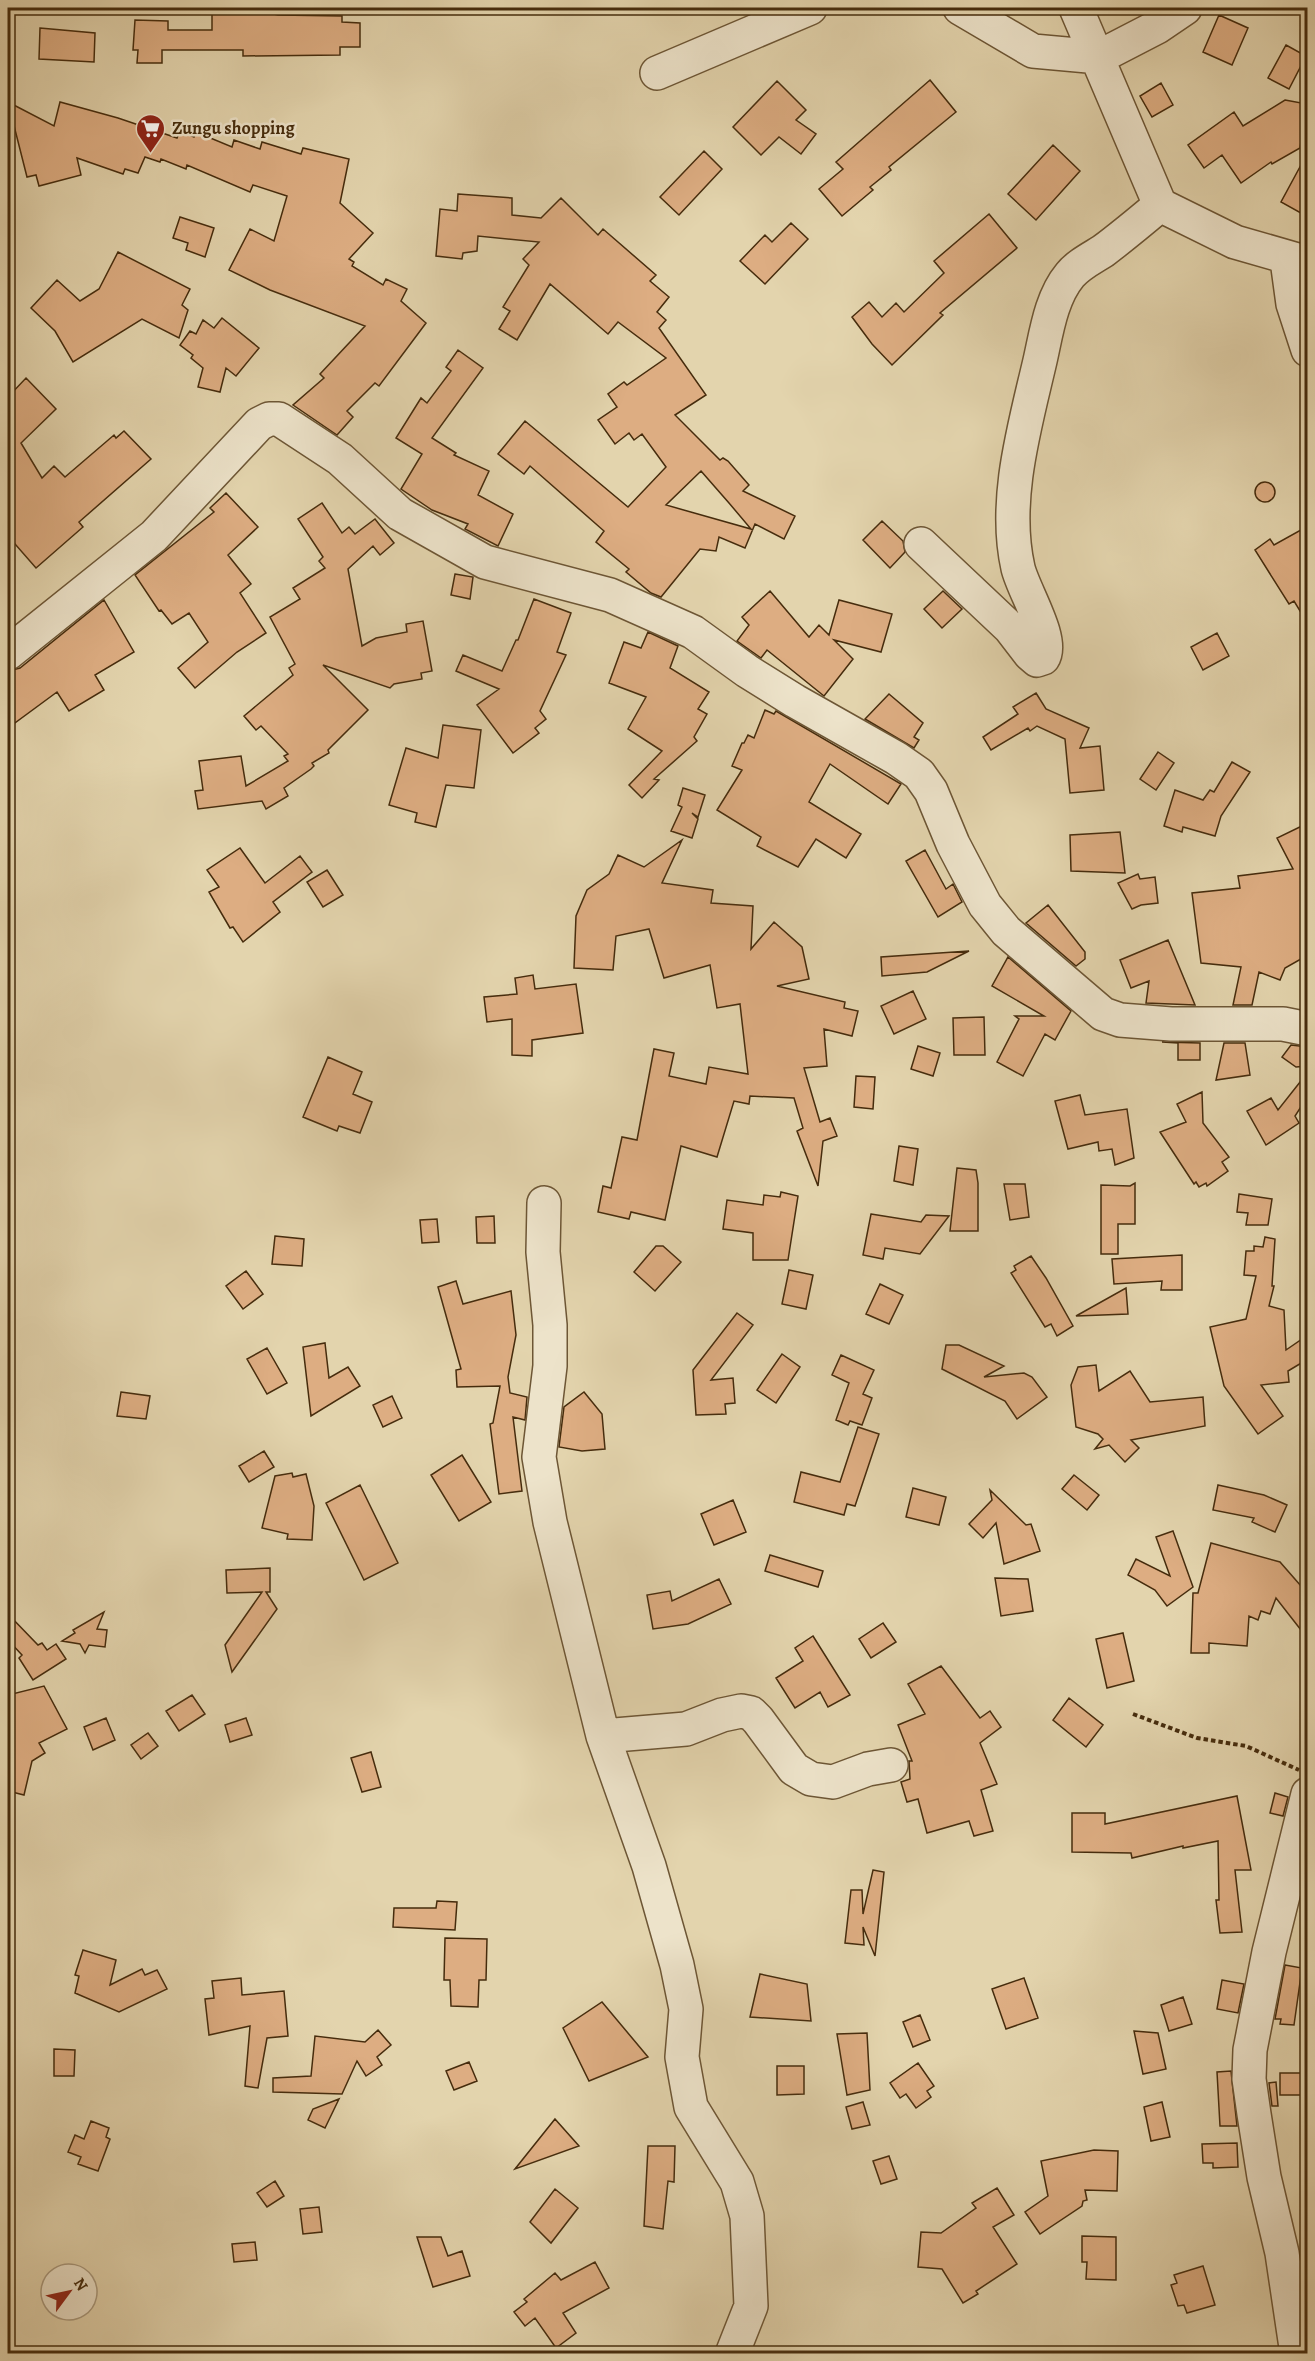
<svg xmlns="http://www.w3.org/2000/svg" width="1315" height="2361" font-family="Alegreya,serif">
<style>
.building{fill:#ddad82;stroke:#462c0d;stroke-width:1.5;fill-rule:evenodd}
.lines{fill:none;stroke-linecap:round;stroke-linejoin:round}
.minor-casing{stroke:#6d5635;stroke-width:36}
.path{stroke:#462c0d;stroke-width:4;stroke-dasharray:4.5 3;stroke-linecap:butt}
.minor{stroke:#ede3ca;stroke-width:33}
.labels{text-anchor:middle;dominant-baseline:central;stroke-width:5;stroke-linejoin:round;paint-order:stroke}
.poi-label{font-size:18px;font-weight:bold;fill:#462c0d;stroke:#ede3ca;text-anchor:start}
</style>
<rect width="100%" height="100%" fill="#e3d4ad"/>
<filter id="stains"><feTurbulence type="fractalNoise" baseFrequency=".00333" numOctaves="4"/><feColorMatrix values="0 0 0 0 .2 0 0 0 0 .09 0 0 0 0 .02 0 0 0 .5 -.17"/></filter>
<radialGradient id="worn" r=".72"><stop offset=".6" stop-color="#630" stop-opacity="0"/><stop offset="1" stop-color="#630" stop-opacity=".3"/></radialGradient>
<path class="building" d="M239,8H269V13L278,15L342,16V22L360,23V47H340V55L243,56V50H162V63H137L138,50H133L135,20L168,21V30H212V14H239Z
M1219,15L1248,28L1232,65L1203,52Z
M40,28L95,33L94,62L39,59Z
M1286,45L1306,56L1289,89L1268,78Z
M930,80L956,112L889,167L891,170L870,187L873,190L842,216L819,189L843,169L836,162Z
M777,81L806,110L796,120L816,134L801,154L779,137L761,155L733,127Z
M1161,83L1173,105L1152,117L1140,96Z
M1285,100L1307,104L1300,148L1272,164L1271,162L1241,183L1222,155L1204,168L1188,145L1234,112L1243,126Z
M8,102L54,126L60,102L118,118L177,138L180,131L194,137L196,132L232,147L234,140L260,149L262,142L301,154L303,148L349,159L340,203L373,233L349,259L354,262L352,266L383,285L386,279L407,289L401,301L426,323L379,386L375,383L347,411L353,417L337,435L293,405L324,378L320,374L365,326L270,290L229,270L250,229L274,241L287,196L253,185L250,192L187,165L186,169L161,159L160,162L145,157L138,173L125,169L123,174L77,158L81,175L39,186L36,175L27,177Z
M1053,145L1080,171L1036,220L1008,194Z
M704,151L722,169L679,215L660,197Z
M1308,152V217L1281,202Z
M458,194L512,198V215L541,218L561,198L598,235L603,229L656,275L650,281L669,297L657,312L666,320L659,328L706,395L675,415L720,460L723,458L728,461L749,485L743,491L795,516L784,539L755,524L745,548L719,537L716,551L700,549L661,597L651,593L626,572L629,569L596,542L604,531L530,466L524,474L498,454L525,421L628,507L666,467L642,434L634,440L629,433L615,444L598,420L617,407L608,394L624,382L627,385L666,358L618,322L608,334L550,284L517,340L499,329L510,311L503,307L529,265L523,259L539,242L478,236L477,251L463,253L462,259L436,256L440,209L457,211ZM701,471L729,503L751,529L666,505Z
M989,214L1017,248L940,313L943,315L892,365L872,344L852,317L869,302L882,317L896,303L904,312L944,273L934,261Z
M180,217L214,228L205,257L186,250L188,243L173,238Z
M791,223L808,239L765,284L740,261L765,235L772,242Z
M118,252L190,289L182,305L188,310L179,338L142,319L73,362L55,331L31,308L57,280L80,301L99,289Z
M222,318L259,348L236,376L226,368L220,392L198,387L203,368L191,358L193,355L180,345L190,331L196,334L203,320L214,328Z
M458,350L483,368L432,438L456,453L454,455L489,471L478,495L513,514L498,546L465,529L468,524L432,510L401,489L422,454L396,438L421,398L427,403L451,371L446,367Z
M26,378L56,409L21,443L42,478L54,466L65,477L114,435L116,438L124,431L151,459L79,522L83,527L36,568L8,536V397Z
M1255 492a10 10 0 1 1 20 0a10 10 0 1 1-20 0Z
M226,493L258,527L228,555L251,584L240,593L266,633L237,652L195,688L178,668L208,642L189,613L172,624L161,610L159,611L135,575L214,512L210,508Z
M322,503L342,533L349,527L355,534L375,519L394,543L380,555L373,546L348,569L362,646L376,638L407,632L406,624L423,621L432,671L421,673L422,679L394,684L390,688L323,665L368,710L328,750L329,753L312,763L314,766L311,769L284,788L288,796L266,809L262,801L198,809L195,791L203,790L199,761L241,756L246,786L288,761L284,756L288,754L261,726L256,730L244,716L293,675L289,668L295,664L270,617L300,599L293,588L325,568L319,561L323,557L298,519Z
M882,521L903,541L905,552L890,568L863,540Z
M1308,526V624L1294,601L1289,604L1255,550L1270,539L1274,545Z
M455,574L473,577L470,599L451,595Z
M770,591L809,637L819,625L829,635L839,600L892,614L881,652L834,640L853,659L824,696L767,650L761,658L737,641L749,625L742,617Z
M943,591L962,609L942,628L924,609Z
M534,599L571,613L557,652L566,655L540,711L546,719L535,728L539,733L513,753L477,705L499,689L456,671L463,655L502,671L516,640H518Z
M104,600L134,652L95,675L104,690L69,711L57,692L8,728V671L20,668Z
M648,632L678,646L670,668L709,692L698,709L707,714L694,737L697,741L654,779L659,780L642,798L629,785L662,751L628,729L646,697L609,683L624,642L641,648Z
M1217,633L1229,656L1203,670L1191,647Z
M1036,693L1046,709L1089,728L1080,748L1100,746L1104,790L1070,793L1065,739L1037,726L1030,731L1028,728L991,750L983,737L1018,714L1013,707Z
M889,694L923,723L914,737L919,740L914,748L865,719Z
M765,710L774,714L776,711L901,784L888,804L830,764L809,802L861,834L846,858L816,839L798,867L757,846L761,837L717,810L742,770L732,766L742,743H744L748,735L754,738Z
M443,725L481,730L474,788L446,785L436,827L415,822L417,813L389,805L406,748L438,758Z
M1158,752L1174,763L1156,790L1140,779Z
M1232,762L1250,772L1221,816L1215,836L1183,827L1182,832L1164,826L1175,790L1203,800L1210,790L1214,792Z
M683,788L705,795L698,817L692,813L698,819L692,838L671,831L682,807L678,805Z
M1308,823V955L1285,968L1280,980L1259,972L1252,1005H1233L1241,967L1201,963L1192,893L1240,888L1238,876L1293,869L1277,838Z
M1120,832L1125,873L1071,871L1070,835Z
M682,840L662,883L713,890L711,903L753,906L751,949L774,922L802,947L809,979L777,986L845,1002L844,1008L858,1011L852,1036L824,1029L827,1066L804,1068L820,1122L830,1118L837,1136L823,1141L818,1186L797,1131L803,1128L794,1098L750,1096L749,1104L734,1101L717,1157L681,1146L665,1220L631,1212L629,1219L598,1212L603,1186L611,1188L622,1137L637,1140L654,1049L674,1053L669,1076L706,1084L709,1067L748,1074L740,1004L717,1008L710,965L664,978L649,929L616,936L613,970L574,968L576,916L587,890L609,874L618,855L644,867Z
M240,848L265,883L300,856L312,872L273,902L280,912L243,942L233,927L230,928L209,892L219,887L207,870Z
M925,850L946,889L953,884L962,902L938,917L906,861Z
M327,870L343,895L323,907L307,882Z
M1138,874L1140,879L1155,877L1158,903L1141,905L1132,909L1118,883Z
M1048,905L1085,952V959L1076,966L1026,923Z
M1168,940L1195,1005L1146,1003L1149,981L1131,988L1120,960Z
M969,951L927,972L882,976L881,957Z
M1008,957L1071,1011L1055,1040L1045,1034L1023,1076L997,1062L1019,1019L1015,1016H1044L992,986Z
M533,975L535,989L576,984L583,1033L532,1040V1056L512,1055V1019L487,1022L484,997L517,994L515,978Z
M913,991L926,1019L894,1034L881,1006Z
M984,1017L985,1055H954L953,1018Z
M1162,1042L1200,1043V1060H1178V1043Z
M1224,1043H1245L1250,1075L1216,1080Z
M1291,1045L1308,1047V1066L1296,1067L1282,1057Z
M918,1046L940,1053L933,1076L911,1069Z
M328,1057L362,1072L353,1094L372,1102L360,1133L339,1126L337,1131L303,1117Z
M1308,1072V1096L1295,1116L1299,1123L1266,1145L1247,1111L1271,1098L1278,1110Z
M856,1076L875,1077L873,1109L854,1107Z
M1202,1092L1203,1123L1229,1157L1222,1162L1228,1171L1207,1186L1206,1183L1199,1187L1196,1182L1194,1184L1160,1132L1186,1122L1177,1104Z
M1080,1095L1085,1115L1127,1109L1134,1158L1115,1165L1112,1149L1099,1151L1098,1142L1068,1149L1055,1101Z
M899,1146L918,1149L913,1185L894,1181Z
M957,1168L976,1170L978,1183V1231H950Z
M1135,1183V1224H1118V1254H1101V1185L1130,1186Z
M1004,1184H1025L1029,1217L1010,1220Z
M781,1192L798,1196L788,1260H753V1233L723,1229L727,1200L763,1205L764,1195L780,1197Z
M1239,1194L1272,1199L1268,1225H1246L1248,1213L1237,1212Z
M871,1214L921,1222L926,1215L949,1216L920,1254L885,1248L883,1259L863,1255Z
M494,1216L495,1243H477L476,1217Z
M437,1219L439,1242L422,1243L420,1220Z
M275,1236L304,1239L302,1266L272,1264Z
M1265,1237L1275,1239L1272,1286H1274L1269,1306L1284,1310L1286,1350L1308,1335V1359L1288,1371L1289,1382L1261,1385L1283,1416L1258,1434L1224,1386L1210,1327L1246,1319L1256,1276L1244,1275L1246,1251H1254V1246L1263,1247Z
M656,1246H663L681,1262L655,1291L634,1272Z
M1182,1255V1290H1161L1162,1281L1114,1284L1112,1259Z
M1031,1256L1046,1278L1073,1326L1057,1336L1051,1324L1045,1327L1011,1273L1016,1270L1014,1266Z
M789,1270L813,1275L806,1309L782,1304Z
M246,1271L263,1294L243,1309L226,1286Z
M456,1281L463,1304L511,1291L516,1335L508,1377L510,1393L527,1397L525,1420L513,1417L522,1491L499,1494L490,1424L493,1423L500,1386L457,1387L456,1370L461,1369L438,1287Z
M880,1284L903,1295L889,1324L866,1314Z
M1126,1288L1128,1314L1076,1316Z
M737,1313L753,1325L711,1380L733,1378L735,1403L725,1404L726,1414L696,1415L693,1370Z
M325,1343L329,1378L348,1367L360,1386L311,1416L303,1347Z
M946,1345H959L1004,1366L984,1377L1024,1373L1032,1377L1047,1397L1017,1419L1005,1401L942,1369Z
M267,1348L287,1383L267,1394L247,1359Z
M782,1354L800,1367L776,1403L757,1390Z
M841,1355L874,1370L863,1394L872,1398L862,1425L850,1421L848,1425L836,1420L849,1383L832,1375Z
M1096,1365L1099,1391L1130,1371L1150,1402L1203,1397L1205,1426L1131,1440L1139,1448L1125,1462L1109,1445L1095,1449L1103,1439L1098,1434L1076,1427L1071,1385L1078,1367Z
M121,1392L150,1396L146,1419L117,1416Z
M584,1392L602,1414L605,1449L582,1451L559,1447L564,1407Z
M392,1396L402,1418L383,1427L373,1405Z
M858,1427L879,1434L855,1506L847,1504L844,1515L794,1502L801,1472L840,1482Z
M264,1451L274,1467L249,1482L239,1466Z
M462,1455L491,1502L459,1521L431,1475Z
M292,1473L293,1477L306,1474L314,1506L312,1540L287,1539L288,1534L262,1528L275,1476Z
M1074,1475L1099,1495L1087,1510L1062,1489Z
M360,1485L398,1563L364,1580L326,1503Z
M1218,1485L1264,1495L1287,1505L1275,1532L1252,1522L1254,1518L1213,1510Z
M913,1488L946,1497L939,1525L906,1517Z
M990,1490L1026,1525L1031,1524L1040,1551L1004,1564L996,1523L983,1538L969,1524L992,1500Z
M733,1500L746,1532L714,1545L701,1514Z
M1173,1531L1193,1587L1167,1606L1155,1590L1128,1575L1136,1559L1170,1576L1156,1537Z
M1211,1543L1280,1562L1308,1594V1639L1276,1598L1270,1614L1261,1611L1258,1620L1249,1616L1247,1646L1209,1643V1653H1191L1193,1593H1198Z
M770,1555L823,1571L818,1587L765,1571Z
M270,1568V1592H266L277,1609L232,1672L225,1645L262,1592L227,1593L226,1570Z
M995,1578L1028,1579L1033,1611L1001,1616Z
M719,1579L731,1604L688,1624L653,1629L647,1595L670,1591L672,1601Z
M104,1612L97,1629L107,1630L105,1647L89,1645L85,1653L80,1644L62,1641L75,1633L73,1630Z
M8,1614L38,1645L42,1643L47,1650L56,1644L66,1659L33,1680L19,1658L22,1655L8,1640Z
M883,1623L896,1642L871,1658L859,1639Z
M1123,1633L1134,1681L1107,1688L1096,1639Z
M813,1636L850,1695L828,1707L820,1692L795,1708L776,1678L803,1661L795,1648Z
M941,1666L980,1718L990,1711L1001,1727L980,1743L997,1784L981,1790L993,1831L974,1836L969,1821L927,1833L918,1799L907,1802L901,1782L910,1779L909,1761H912L898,1725L925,1714L908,1684Z
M44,1686L67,1729L39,1743L45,1753L32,1761L24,1795L8,1791V1695Z
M192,1695L205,1714L179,1731L166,1711Z
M1069,1698L1103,1725L1086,1747L1053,1720Z
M106,1718L115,1740L93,1750L84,1727Z
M246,1718L252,1735L230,1742L225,1725Z
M148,1733L158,1746L141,1759L131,1745Z
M371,1752L381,1787L362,1792L351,1758Z
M1275,1793L1288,1797L1283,1816L1270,1813Z
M1237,1796L1251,1870H1235L1242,1932L1220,1933L1216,1900H1219L1218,1841L1183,1848V1846L1132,1858L1131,1853L1072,1852V1813H1105V1824Z
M873,1870L884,1872L875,1956L863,1927L864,1945L845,1943L851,1890H862L863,1914Z
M437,1901L457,1902L455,1930L393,1927L394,1908H436Z
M445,1938L487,1939L486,1980H479L478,2007L451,2006L450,1980H444Z
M83,1950L116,1960L110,1985L142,1969L145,1975L157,1970L167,1989L119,2012L75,1993L79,1976L75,1975Z
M1285,1965L1302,1968L1294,2025L1280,2024L1281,2019H1275Z
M760,1974L807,1984L811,2021L750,2017Z
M241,1978L242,1995L284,1991L288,2036L267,2038L258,2088L245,2086L250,2026L209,2035L205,1999L214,1998L212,1981Z
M1024,1978L1038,2018L1006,2029L992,1989Z
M1222,1980L1244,1984L1238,2013L1217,2009Z
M1183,1997L1192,2024L1169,2031L1161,2005Z
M602,2002L648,2057L589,2081L563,2028Z
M920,2015L930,2040L913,2047L903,2022Z
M378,2030L391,2045L377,2057L382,2065L366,2076L357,2061L342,2094L273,2092V2078L311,2076L315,2036L365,2042Z
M1134,2031L1158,2033L1166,2069L1143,2074Z
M867,2033L870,2090L847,2095L837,2034Z
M54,2049L75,2050L74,2076H54Z
M469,2062L477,2081L454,2090L446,2071Z
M918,2063L934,2086L927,2091L931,2097L916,2108L906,2094L900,2098L890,2083Z
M777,2066H804V2094L777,2095Z
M1231,2071L1237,2126H1220L1217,2072Z
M1280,2073H1305V2095H1280Z
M1276,2082L1278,2106H1272L1269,2083Z
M339,2099L325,2128L308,2120L313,2109Z
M863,2102L870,2125L852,2129L846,2107Z
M1162,2102L1170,2137L1151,2141L1144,2107Z
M555,2119L579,2146L515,2169Z
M91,2121L109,2128L106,2137L110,2139L98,2171L78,2164L81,2157L68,2152L75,2135L84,2139Z
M1237,2143L1238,2167L1213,2168V2163H1203L1202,2144Z
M648,2146H675L674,2182L668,2181L663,2229L644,2226Z
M1094,2150L1118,2151L1117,2191L1085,2190L1087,2200L1083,2201L1082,2206L1040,2234L1025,2212L1048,2196L1041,2161Z
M889,2156L897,2179L881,2184L873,2161Z
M275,2181L284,2196L267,2207L257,2193Z
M997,2188L1014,2215L993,2227L1017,2264L976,2291L978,2294L963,2303L942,2269L918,2267L921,2232L941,2233L976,2208L972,2203Z
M555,2189L578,2208L551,2243L530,2222Z
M319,2207L322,2232L303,2234L300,2209Z
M1082,2236L1116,2237V2280L1086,2279L1087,2262H1082Z
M417,2237H441L448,2256L462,2251L470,2276L433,2287Z
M255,2242L257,2260L234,2262L232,2244Z
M595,2262L609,2288L563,2313L576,2333L556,2348L535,2318L525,2326L514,2312L527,2302L524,2299L555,2273L561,2280Z
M1203,2266L1215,2305L1187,2313L1184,2305L1178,2306L1171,2285L1177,2283L1174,2275Z"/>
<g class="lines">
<defs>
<path id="minor" d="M960,8L1033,51L1099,57L1157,27L1185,8
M1076,8L1160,205L1235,242L1308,263
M657,73L810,8
M1287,260L1293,304L1308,350
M921,544L1010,628L1030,654L1037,660L1043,658C1055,640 1023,590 1018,568C1003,502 1024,429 1039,365C1046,336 1050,299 1070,275C1078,265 1092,258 1103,251C1123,236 1141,221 1160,205
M8,653L154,536L259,424L269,419H279L340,459L400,514L485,562L610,595L693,632L747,671L795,701L896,758L919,774L931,791L953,844L985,905L1006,931L1103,1014L1120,1020L1171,1024H1283L1308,1029
M544,1203L543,1252L550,1325V1366L539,1457L550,1522L603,1736L649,1866L677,1965L686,2009L682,2057L691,2107L737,2182L747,2216L751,2306L732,2354
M603,1736L686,1729L722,1715L741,1711L751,1713L758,1720L794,1769L811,1779L833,1782L868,1769L891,1765
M1297,2354L1282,2253L1264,2177L1254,2114L1249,2079L1250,2050L1269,1952L1308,1794"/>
</defs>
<use href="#minor" class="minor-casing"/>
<path class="path" d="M1133,1714L1197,1738L1246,1746L1299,1770"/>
<use href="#minor" class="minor"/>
</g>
<defs>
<symbol id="supermarket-pin" viewBox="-11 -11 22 30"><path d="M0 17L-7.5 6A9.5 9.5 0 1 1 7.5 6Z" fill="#8f2418" stroke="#ede3ca"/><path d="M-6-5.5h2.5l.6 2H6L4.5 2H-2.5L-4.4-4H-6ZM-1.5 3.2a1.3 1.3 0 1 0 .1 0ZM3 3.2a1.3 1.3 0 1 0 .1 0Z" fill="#fff"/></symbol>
</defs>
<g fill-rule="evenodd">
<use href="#supermarket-pin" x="134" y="112" width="33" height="45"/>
</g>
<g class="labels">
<g class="poi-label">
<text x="172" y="128">Zungu shopping</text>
</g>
</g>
<rect width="1315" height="2361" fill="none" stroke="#e3d4ad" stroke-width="30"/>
<rect x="9" y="9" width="1297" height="2343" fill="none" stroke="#462c0d" stroke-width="3"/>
<rect x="15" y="15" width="1285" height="2331" fill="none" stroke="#462c0d" stroke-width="1.5"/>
<g transform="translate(69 2292) rotate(57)"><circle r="28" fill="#ede3ca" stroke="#aa9a7e" stroke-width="1.5"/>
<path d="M0-4.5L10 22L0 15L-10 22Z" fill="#8f2418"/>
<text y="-9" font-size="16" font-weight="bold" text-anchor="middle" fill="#462c0d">N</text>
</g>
<rect width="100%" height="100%" filter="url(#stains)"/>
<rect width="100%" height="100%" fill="url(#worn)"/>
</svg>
